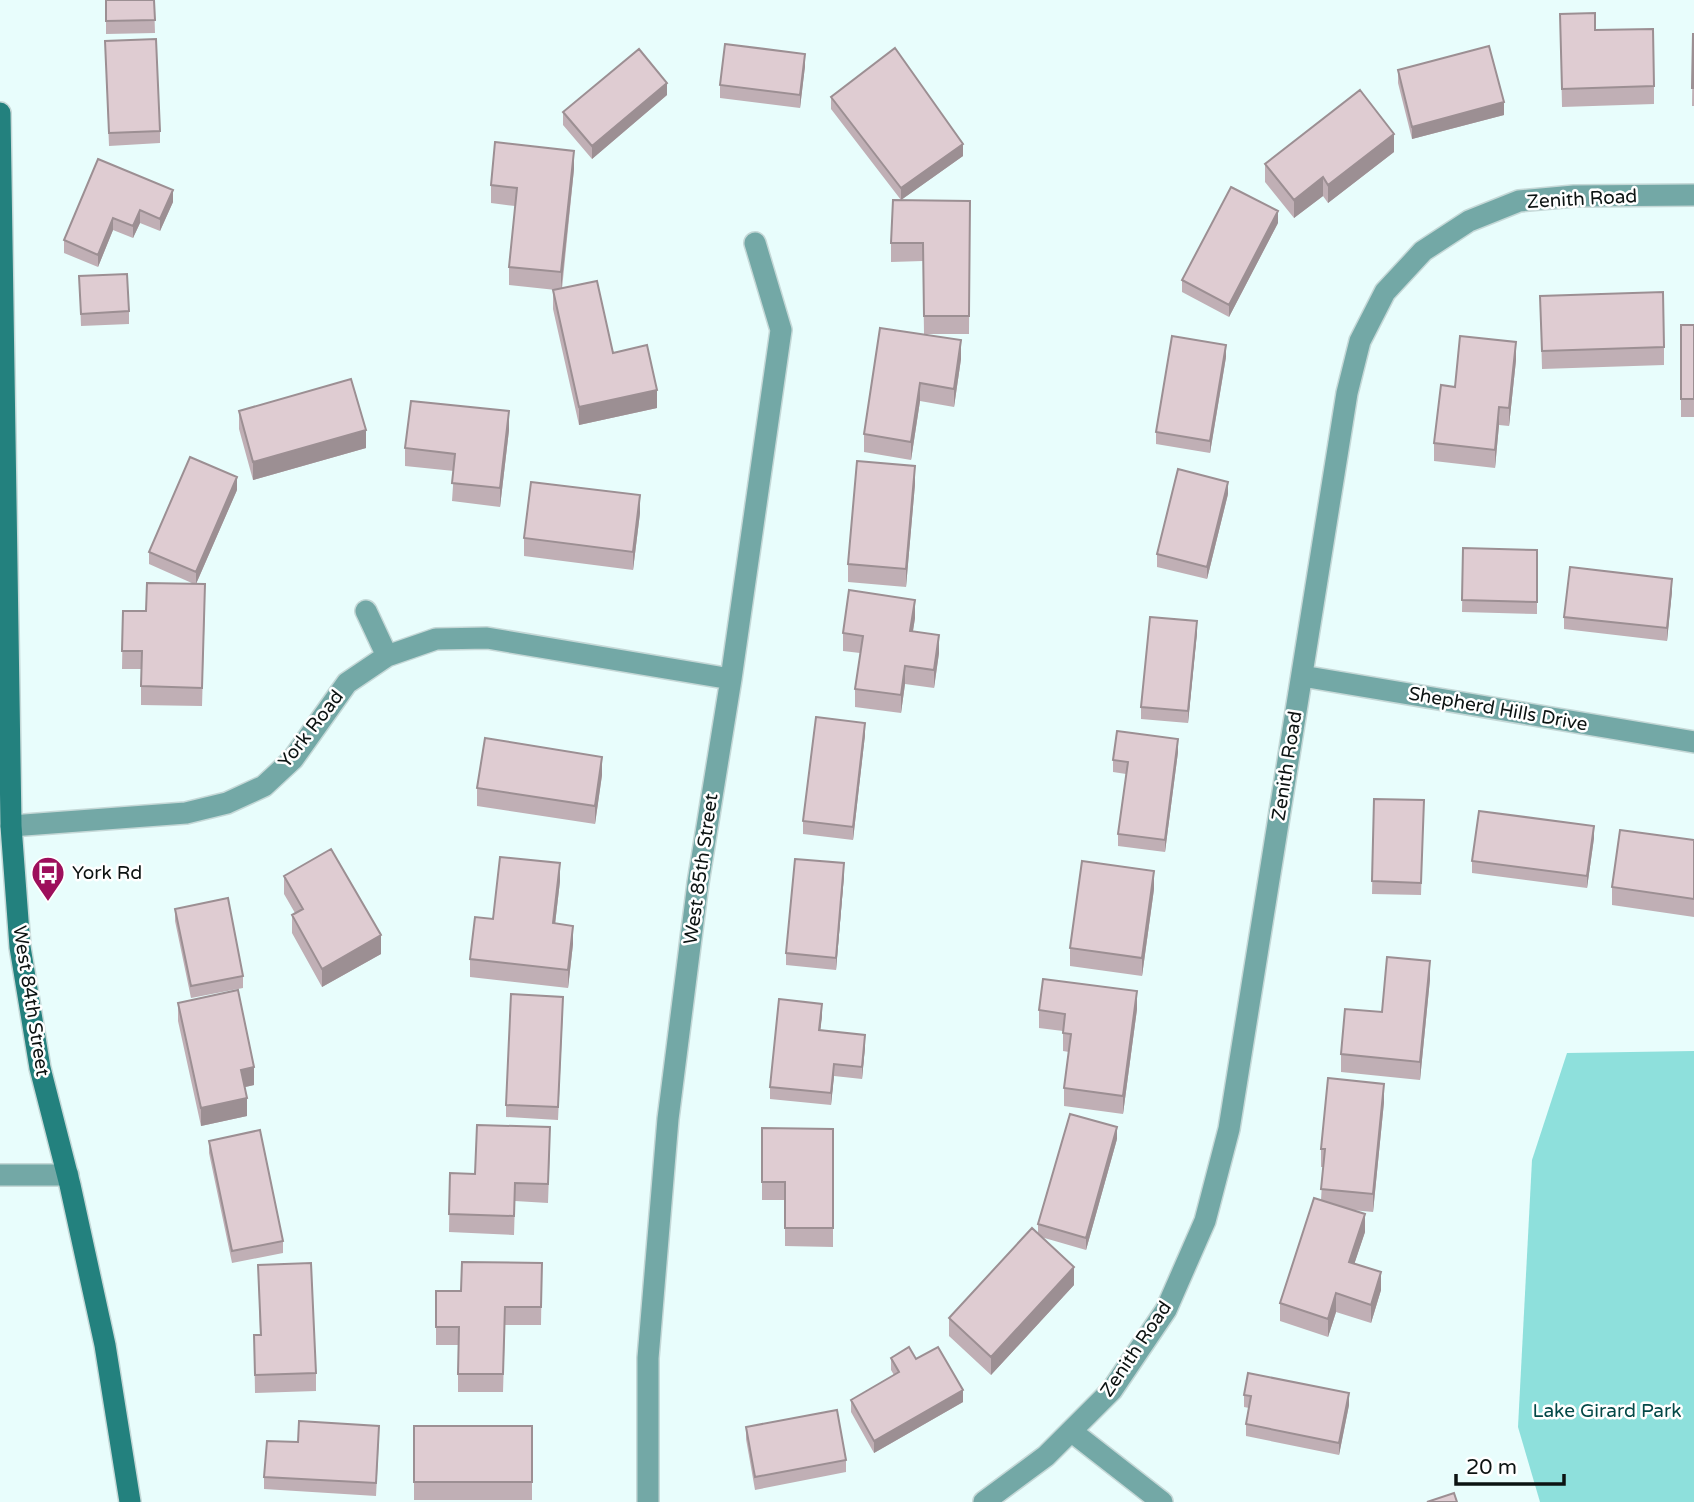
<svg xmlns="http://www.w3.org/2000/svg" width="1694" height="1502" font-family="'Varela Round',sans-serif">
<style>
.green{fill:#8ee0dc}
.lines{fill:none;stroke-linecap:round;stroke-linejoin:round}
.street-casing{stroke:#c5d8d7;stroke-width:24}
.secondary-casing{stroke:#c5d8d7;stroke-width:24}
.street{stroke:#73a8a6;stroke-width:21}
.secondary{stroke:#23817e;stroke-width:21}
.wall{fill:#c0afb5}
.shaded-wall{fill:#9c8f93}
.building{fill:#dfccd2;stroke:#9c8f93;stroke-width:2}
.labels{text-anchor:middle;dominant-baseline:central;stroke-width:5;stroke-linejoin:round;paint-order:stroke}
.street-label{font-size:19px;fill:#0c1312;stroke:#fff}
.poi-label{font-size:19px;fill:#0c1312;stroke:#fff;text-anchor:start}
.park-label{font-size:19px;fill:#024847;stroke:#fff}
</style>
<rect width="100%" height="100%" fill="#e8fdfc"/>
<path class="green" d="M1694,1051V1502H1540L1518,1427L1532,1160L1567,1053Z"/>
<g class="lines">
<defs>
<path id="street" d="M366,611L387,656
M1302,676L1694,742
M11,826L186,813L227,803L264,786L293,759L347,683L387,656L436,639L487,638L731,679
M0,1175H68
M1071,1431L1162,1502
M648,1502V1358L668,1119L698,883L731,679L781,330L755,243
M984,1502L1046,1456L1112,1390L1166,1310L1205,1221L1229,1129L1347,393L1360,341L1385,292L1423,251L1469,221L1519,201L1574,196L1694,195"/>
<path id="secondary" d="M0,113L11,826L20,947L40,1068L70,1185L105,1345L130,1502"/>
</defs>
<use href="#street" class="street-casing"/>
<use href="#secondary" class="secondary-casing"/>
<use href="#street" class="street"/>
<use href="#secondary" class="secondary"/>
</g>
<path class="wall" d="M106,0H154L155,33L106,34Z
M1560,14L1595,30L1654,86V104L1562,107Z
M1693,34H1694V106H1692Z
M105,41L160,131V143L109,146Z
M805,66L800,108L720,98V85Z
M1398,70L1504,115L1412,139L1398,83Z
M667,95L592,159L563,125V112Z
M831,97L963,156L901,200L970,201L969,334H924L923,261L891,262V243L901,200L831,109Z
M1394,152L1328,203L1323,196L1294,218L1265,182V164Z
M98,159L173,202L160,231L140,223L133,238L113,230L98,267L64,253V240Z
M574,169L562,289L657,408L579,425L553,309V290H556L509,285V267L515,206L491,203V185Z
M1278,223L1229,317L1182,292V280Z
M79,276L129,311V324L81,326Z
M1540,296L1664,347V365L1542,369Z
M1681,325H1694V417H1681Z
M880,328L961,359L954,407L920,401L911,460L864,452V434Z
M1226,357L1210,453L1156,444V432Z
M1516,360L1509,426L1499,425L1495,468L1434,461V443L1455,387Z
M239,411L366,448L253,480L239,429Z
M509,430L500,507L452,501L454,471L405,466V448Z
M915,484L906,587L848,582V564Z
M237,490L196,584L205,602L202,706L141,705V669H122L123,611H146L194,584L149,564V552Z
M1228,494L1207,579L1157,567V554Z
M640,513L633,570L524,556V538Z
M1463,548L1537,550V614L1462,612Z
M1672,591L1667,641L1564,629V617Z
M915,618L913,631L939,653L934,688L905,684L901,713L855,707V689L860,653L843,651V633Z
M1197,633L1188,723L1141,719V707Z
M865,735L853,840L803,834V821Z
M1178,752L1165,852L1118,846V834L1126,774L1113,772V760Z
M602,775L595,824L477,806V788Z
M1374,799L1424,800L1421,895L1372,894Z
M1594,838L1587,888L1472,873V861Z
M1694,840V917L1612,905V887Z
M284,876L381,954L322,987L292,933V915L295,913L284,894Z
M844,876L836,970L786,965V953Z
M560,881L555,924L573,944L568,988L470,977V959L493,919Z
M1154,889L1142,976L1070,966V948Z
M175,909L243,976V988L191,998L175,921Z
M1430,979L1420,1080L1341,1072V1054L1382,1012Z
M178,1003L254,1085L245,1087L247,1116L201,1126L178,1021Z
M563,1009L558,1120L506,1117V1105Z
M1137,1009L1123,1114L1064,1106V1088L1069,1052L1063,1051V1031L1039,1028V1010Z
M822,1016L820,1030L865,1047L862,1079L834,1076L831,1105L770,1099V1087Z
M1384,1102L1373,1212L1352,1210L1365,1232L1354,1264L1381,1290L1371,1323L1336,1312L1328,1337L1280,1321V1303L1321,1200L1323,1167H1321V1149Z
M762,1128L833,1129V1247L785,1246V1200H762Z
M1117,1139L1086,1250L1041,1237L1074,1285L991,1375L949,1336V1318L1038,1234V1224Z
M209,1141L283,1241V1253L232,1263L209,1153Z
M550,1145L548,1203L515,1201L514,1235L449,1232L450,1173L475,1174Z
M542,1263L541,1325H505L503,1392H458V1345H436V1291H461Z
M258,1265L316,1373V1391L255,1393L254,1335H260Z
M891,1358L916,1359L963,1402L874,1453L851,1412V1400L894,1375L891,1370Z
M1244,1395L1349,1405L1339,1455L1246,1436V1424L1249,1408L1244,1407Z
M414,1426H532V1500H414Z
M746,1427L846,1460V1472L755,1490L746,1439Z
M379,1438L376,1496L264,1489V1477Z"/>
<path class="shaded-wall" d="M805,54V66L800,108V95Z
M667,83V95L592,159V146Z
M1504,102V115L1412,139V127Z
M1394,134V152L1328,203V185Z
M963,144V156L901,200V188Z
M574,151V169L561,290V272Z
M1323,177V196L1294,218V200Z
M173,190V202L160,231V219Z
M140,210V223L133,238V226Z
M1278,211V223L1229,317V305Z
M113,218V230L98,267V255Z
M961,340V359L954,407V389Z
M1516,342V360L1509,426V408Z
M1226,345V357L1210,453V441Z
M920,383V401L911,460V442Z
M657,390V408L579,425V407Z
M1499,407V425L1495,468V450Z
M509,411V430L500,507V488Z
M366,430V448L253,480V462Z
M915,466V484L906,587V569Z
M237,477V490L196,584V572Z
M1228,482V494L1207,579V567Z
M640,495V513L633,570V552Z
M1672,579V591L1667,641V628Z
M915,600V618L910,649V631Z
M1197,621V633L1188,723V711Z
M939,635V653L934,688V670Z
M905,666V684L901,713V695Z
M865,723V735L853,840V827Z
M1178,739V752L1165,852V840Z
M602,757V775L595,824V806Z
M1594,826V838L1587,888V876Z
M560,863V881L553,942V923Z
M844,863V876L836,970V958Z
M1154,871V889L1142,976V958Z
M573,926V944L568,988V970Z
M381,935V954L322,987V969Z
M1430,961V979L1420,1080V1062Z
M1137,991V1009L1123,1114V1096Z
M822,1004V1016L819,1042V1030Z
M865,1035V1047L862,1079V1067Z
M834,1064V1076L831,1105V1093Z
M254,1067V1085L241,1088V1070Z
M1384,1084V1102L1373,1212V1194Z
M247,1098V1116L201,1126V1108Z
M1117,1127V1139L1086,1250V1238Z
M1365,1214V1232L1349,1280V1262Z
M1074,1267V1285L991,1375V1357Z
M1381,1272V1290L1371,1323V1305Z
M1336,1293V1312L1328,1337V1319Z
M963,1390V1402L874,1453V1441Z
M1349,1393V1405L1339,1455V1443Z"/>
<path class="building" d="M106,0H154L155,20L106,21Z
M1595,13V30L1653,29L1654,86L1562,89L1560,14Z
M1693,34H1694V88H1692Z
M156,39L160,131L109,133L105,41Z
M725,44L805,54L800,95L720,85Z
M1489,46L1504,102L1412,127L1398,70Z
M895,48L963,144L901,188L831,97Z
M639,49L667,83L592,146L563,112Z
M1360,90L1394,134L1328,185L1323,177L1294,200L1265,164Z
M495,142L574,151L561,272L509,267L517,188L491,185Z
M98,159L173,190L160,219L140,210L133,226L113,218L98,255L64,240Z
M1231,187L1278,211L1229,305L1182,280Z
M893,200L970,201L969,316H924L923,243H891Z
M127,274L129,311L81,314L79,276Z
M597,281L613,353L647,345L657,390L579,407L553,290Z
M1663,292L1664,347L1542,351L1540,296Z
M1681,325H1694V399H1681Z
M880,328L961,340L954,389L920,383L911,442L864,434Z
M1172,336L1226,345L1210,441L1156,432Z
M1460,336L1516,342L1509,408L1499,407L1495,450L1434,443L1441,385L1455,387Z
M351,379L366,430L253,462L239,411Z
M411,401L509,411L500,488L452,483L455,454L405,448Z
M190,457L237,477L196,572L149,552Z
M857,461L915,466L906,569L848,564Z
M1178,469L1228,482L1207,567L1157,554Z
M531,482L640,495L633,552L524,538Z
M1463,548L1537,550V602L1462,600Z
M1570,567L1672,579L1667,628L1564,617Z
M147,583L205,584L202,688L141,686L142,651H122L123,611H146Z
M849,590L915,600L910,631L939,635L934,670L905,666L901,695L855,689L863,636L843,633Z
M1150,617L1197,621L1188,711L1141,707Z
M816,717L865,723L853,827L803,821Z
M1117,731L1178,739L1165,840L1118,834L1128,762L1113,760Z
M485,738L602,757L595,806L477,788Z
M1374,799L1424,800L1421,883L1372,881Z
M1479,811L1594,826L1587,876L1472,861Z
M1620,830L1694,840V899L1612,887Z
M331,849L381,935L322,969L292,915L303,909L284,876Z
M500,857L560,863L553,923L573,926L568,970L470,959L475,917L493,919Z
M795,859L844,863L836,958L786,953Z
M1082,861L1154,871L1142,958L1070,948Z
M228,898L243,976L191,986L175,909Z
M1387,957L1430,961L1420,1062L1341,1054L1345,1009L1382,1012Z
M1043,979L1137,991L1123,1096L1064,1088L1071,1034L1063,1033L1065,1014L1039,1010Z
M238,990L254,1067L241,1070L247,1098L201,1108L178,1003Z
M511,994L563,997L558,1107L506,1105Z
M779,999L822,1004L819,1030L865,1035L862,1067L834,1064L831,1093L770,1087Z
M1328,1078L1384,1084L1373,1194L1321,1189L1325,1149H1321Z
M1070,1114L1117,1127L1086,1238L1038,1224Z
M477,1125L550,1127L548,1184L515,1183L514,1216L449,1214L450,1173L475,1174Z
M762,1128L833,1129V1228H785V1182H762Z
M260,1130L283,1241L232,1251L209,1141Z
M1314,1198L1365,1214L1349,1262L1381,1272L1371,1305L1336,1293L1328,1319L1280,1303Z
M1032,1228L1074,1267L991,1357L949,1318Z
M462,1262L542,1263L541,1307H505L503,1374H458L459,1327H436V1291H461Z
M311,1263L316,1373L255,1375L254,1335H261L258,1265Z
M909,1347L916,1359L938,1347L963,1390L874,1441L851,1400L899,1372L891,1358Z
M1248,1373L1349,1393L1339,1443L1246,1424L1251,1396L1244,1395Z
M837,1410L846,1460L755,1477L746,1427Z
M299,1421L379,1426L376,1483L264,1477L267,1441L298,1442Z
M414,1426H532V1482H414Z
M1454,1493L1457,1502H1427Z"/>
<defs>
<symbol id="bus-pin" viewBox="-11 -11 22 30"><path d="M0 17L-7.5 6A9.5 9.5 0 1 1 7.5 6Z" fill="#9d0f5c" stroke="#fff"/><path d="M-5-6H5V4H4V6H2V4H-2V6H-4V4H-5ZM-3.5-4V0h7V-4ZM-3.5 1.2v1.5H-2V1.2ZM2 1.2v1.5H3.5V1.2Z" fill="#fff"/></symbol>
</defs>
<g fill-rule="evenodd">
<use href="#bus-pin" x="29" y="854" width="38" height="52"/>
</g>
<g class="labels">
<g class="street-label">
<text transform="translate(1582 199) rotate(-3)">Zenith Road</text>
<text transform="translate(1498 709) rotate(10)">Shepherd Hills Drive</text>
<text transform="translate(311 729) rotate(-52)">York Road</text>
<text transform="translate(1287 766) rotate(-81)">Zenith Road</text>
<text transform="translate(701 869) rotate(-82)">West 85th Street</text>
<text transform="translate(31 1001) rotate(81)">West 84th Street</text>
<text transform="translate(1136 1349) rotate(-56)">Zenith Road</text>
</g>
<g class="poi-label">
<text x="72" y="873">York Rd</text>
</g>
<g class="park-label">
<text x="1607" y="1411">Lake Girard Park</text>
</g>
</g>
<path d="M1456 1474v10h108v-10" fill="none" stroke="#0c1312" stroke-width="3.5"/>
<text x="1466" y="1474" font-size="21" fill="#0c1312" stroke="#ffffff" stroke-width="5" paint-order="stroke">20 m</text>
</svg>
